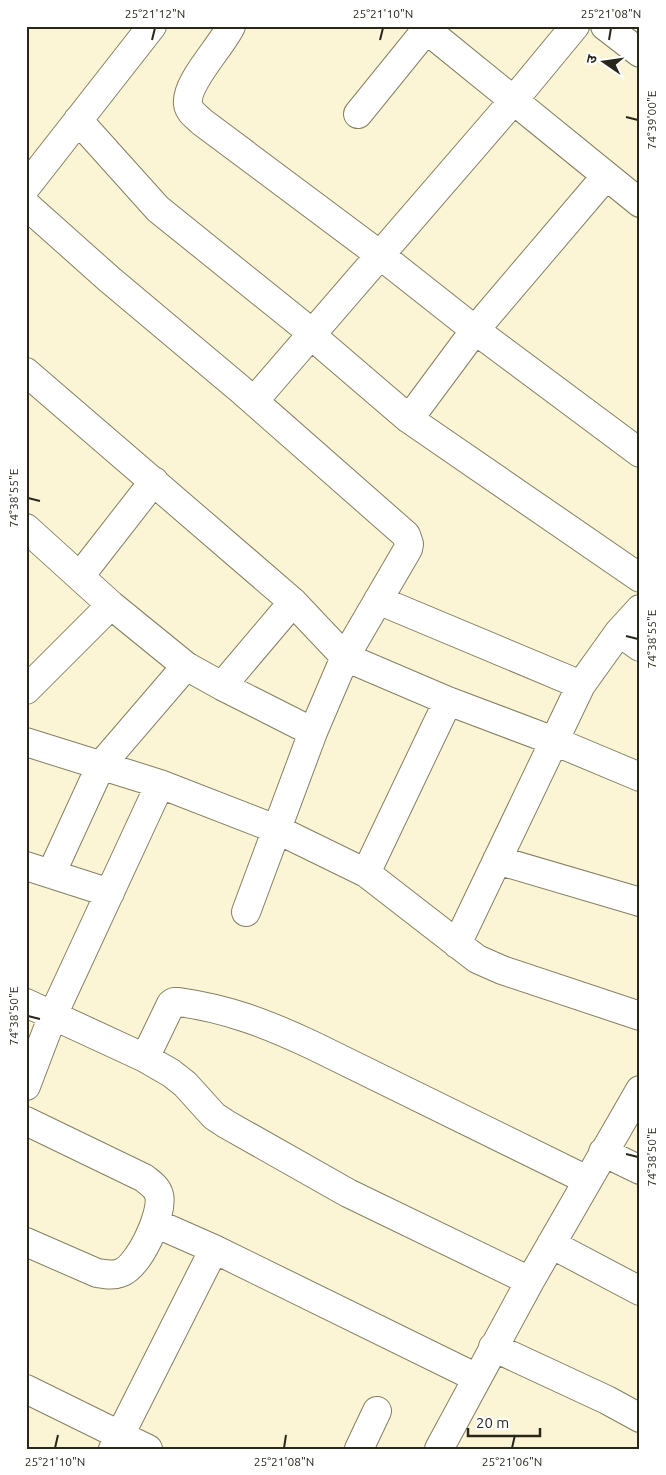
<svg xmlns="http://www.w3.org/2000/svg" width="666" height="1475" font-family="Ubuntu,'Noto Sans Devanagari',sans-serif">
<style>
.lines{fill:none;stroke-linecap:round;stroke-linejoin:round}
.street-casing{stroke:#847f62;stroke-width:30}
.street{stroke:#fff;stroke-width:28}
.ticks{fill:none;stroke:#29261a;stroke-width:2}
.neatline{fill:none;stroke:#29261a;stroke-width:2}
.ticks-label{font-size:12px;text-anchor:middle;fill:#29261a}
</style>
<rect width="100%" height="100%" fill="#fbf5d5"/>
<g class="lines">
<defs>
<path id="street" d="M231,26C222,46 185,83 188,104C189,112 196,116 202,122L380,255L475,330L640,453
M422,26L640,203
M605,26L640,53
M358,114L426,30
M78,120L158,209L312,333
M26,187L152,26
M26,205L109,279L240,389L406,535L409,544L408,549L345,657L313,732L246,912
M311,335L409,419L640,578
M26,372L293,602L345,657L448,701L554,741L640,777
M254,401L513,101L575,26
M409,419L475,330L606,176
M26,528L111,605L186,666L222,686L313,732
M80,576L154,481
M378,600L581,685
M619,632L640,647
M222,686L293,602
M26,690L111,605
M26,742L160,784L276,829L366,873L477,959L502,970L640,1016
M497,860L640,902
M26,866L110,893
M366,873L448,701
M51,874L101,765L186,666
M457,944L581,685L619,632L640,609
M26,1003L145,1058L171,1073L185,1084L214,1116L226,1124L348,1193L530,1281
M145,1058L171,1004L174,1002H179C229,1009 267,1024 312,1045L587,1180
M26,1086L53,1015L160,784
M26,1121L144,1178C150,1183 157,1187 159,1195C164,1214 138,1268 120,1273C113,1276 104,1274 97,1273L26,1242
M603,1152L640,1170
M155,1223L214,1249L477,1378
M551,1244L640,1291
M493,1347L607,1400L640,1418
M26,1389L148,1449
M113,1449L214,1249
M359,1449L377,1411
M439,1449L530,1281L640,1090"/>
</defs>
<use href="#street" class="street-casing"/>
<use href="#street" class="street"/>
</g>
<path class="ticks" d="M152,40L155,28M380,40L383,28M609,40L611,28M626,117L638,120M28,498L40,501M626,636L638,639M28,1016L40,1019M626,1154L638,1157M55,1448L58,1435M284,1448L286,1435M512,1448L515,1435"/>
<rect width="666" height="1475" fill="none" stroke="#ffffff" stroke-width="55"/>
<g transform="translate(604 62) rotate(283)" stroke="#ffffff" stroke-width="4" paint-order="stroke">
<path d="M0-4L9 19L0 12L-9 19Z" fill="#29261a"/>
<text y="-8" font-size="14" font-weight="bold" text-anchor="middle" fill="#29261a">उ</text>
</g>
<path d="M468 1428v8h72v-8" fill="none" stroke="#29261a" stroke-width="2.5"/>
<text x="476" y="1428" font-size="15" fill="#29261a" stroke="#ffffff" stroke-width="4" paint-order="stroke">20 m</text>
<rect x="28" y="28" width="610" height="1420" class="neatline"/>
<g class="ticks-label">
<text x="155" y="18">25°21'12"N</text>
<text x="383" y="18">25°21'10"N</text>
<text x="611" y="18">25°21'08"N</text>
<text transform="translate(652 120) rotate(-90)" y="4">74°39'00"E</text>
<text transform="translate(14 498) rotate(-90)" y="4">74°38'55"E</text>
<text transform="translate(652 639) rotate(-90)" y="4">74°38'55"E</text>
<text transform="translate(14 1016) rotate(-90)" y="4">74°38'50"E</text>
<text transform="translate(652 1157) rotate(-90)" y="4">74°38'50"E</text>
<text x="55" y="1466">25°21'10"N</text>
<text x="284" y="1466">25°21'08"N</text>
<text x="512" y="1466">25°21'06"N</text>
</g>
</svg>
